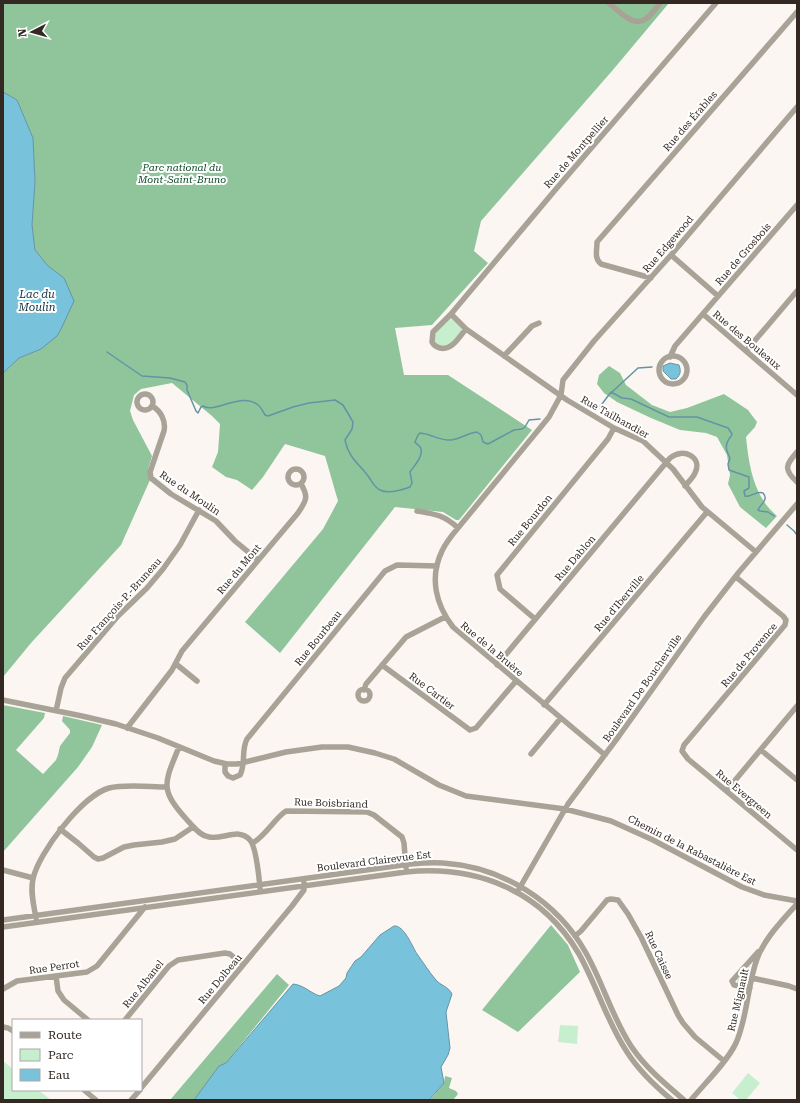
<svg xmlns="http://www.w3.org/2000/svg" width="800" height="1103" font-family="'Roboto Serif',serif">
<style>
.green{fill:#c7efce}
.forest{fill:#90c59b}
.water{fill:#79c2dc;stroke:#6494a4}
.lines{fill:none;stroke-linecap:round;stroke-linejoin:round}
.stream{stroke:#6494a4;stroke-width:1.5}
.minor{stroke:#a8a297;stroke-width:5.5}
.labels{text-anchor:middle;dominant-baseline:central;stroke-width:4;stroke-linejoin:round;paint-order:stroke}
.street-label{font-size:10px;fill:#332922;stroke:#fff}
.park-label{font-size:10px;font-style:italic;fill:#084720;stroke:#fff}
.water-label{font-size:11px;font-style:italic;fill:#0c2f3b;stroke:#fff}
</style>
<rect width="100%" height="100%" fill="#fcf6f3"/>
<path class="green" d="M451,314L466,329L449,348L434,345L433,332Z
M750,966L747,983L744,984L737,982V980Z
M560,1025L578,1026L577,1044L558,1042Z
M3,1061L13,1069V1090H38L51,1100H3Z
M748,1073L760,1083L746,1100H740L732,1093Z"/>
<path class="forest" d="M3,3H669L612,71L481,221L474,251L488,263L432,325L395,328L404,375H448L532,430L459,520H456L443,512L395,507L280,653L245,622L323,529L338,501L325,456L285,444L263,477L252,490L237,480L226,477L212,467L218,452L220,424L212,416L172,383L141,389L134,395L130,411L133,420L152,456L148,469L150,480L121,545L31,643L3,677V373L19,358L41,349L64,278L48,266L35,250L32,225L35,182L33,138L17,100L3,92Z
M609,366L620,373L626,385L652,405L670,412L687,408L724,394L748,410L757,422L755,427L746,437C749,465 753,496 777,516L766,528L740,507L728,484L730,475L727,455L717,437L706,433L680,430L651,418L617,402L604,393L597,384L599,375Z
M3,705L45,713L44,718L16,750L43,774L56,760L58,755L60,746L70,733V730L62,721L63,716L102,725L92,747L78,767L3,852Z
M551,925L568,945L580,972L518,1032L482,1010Z
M277,974L289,985L226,1063L219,1066L194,1100H170Z
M445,1076L452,1078L449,1088L456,1091L458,1094L453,1100H430L444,1083Z"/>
<path class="water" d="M3,92L17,100L33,138L35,182L32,225L35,250L48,266L64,278L74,301L61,329L57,336L41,349L19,358L3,373Z
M670,363L679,365C681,371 681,374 676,379H671L663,371V366Z
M394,926C404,925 412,946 417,954C423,962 429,972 436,980C441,986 448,986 452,994L446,1012L450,1048L448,1055L441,1067L444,1083L429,1100H194L219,1066L226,1063L293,984C304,985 310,993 320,996L339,986L346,978L347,973L355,961L361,957L380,935Z"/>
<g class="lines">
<path class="stream" d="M107,352L142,376L170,378L185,382L187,385V390L196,411L198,413L201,407L203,406C216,414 241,391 258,405C261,407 263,412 265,415L268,416L293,407L309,403L335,400L343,405L353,422L352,429L345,440C348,457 359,464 368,476C372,481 374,487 380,490C388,494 402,490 410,487L412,483L410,472C414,466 423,457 421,449C421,446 417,445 415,442L418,435L420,433C432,434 439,441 451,440C461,439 467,433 477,432L481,435L483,442L488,444L514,430L522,429L525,427L529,420L540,419
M612,392L638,368L652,367
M599,408L611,392L622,398L631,399L669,417H697L728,428L732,434C732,436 730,437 729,439C724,446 727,452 730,458L728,464L729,470L749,477V488L744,491L745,496C751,498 756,490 763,493C769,500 761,503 758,510L760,511L768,512L774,516
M787,525L794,531L797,535"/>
<path class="minor" d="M609,3C619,11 634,29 647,18C652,14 656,8 660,3
M671,255L718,296
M651,278L601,264C594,258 597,251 597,242L797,12
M451,314L466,329L567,400L614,428L643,441L673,469L702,507L756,552
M703,314L797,395
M466,329C459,337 452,351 440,348C436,347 434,346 432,342L433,332L451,314L556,189L716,3
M746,351L797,291
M504,356L532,326L539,323
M659 370a14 14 0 1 1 28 0a14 14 0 1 1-28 0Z
M670,357L675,346L797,205
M137 402a8 8 0 1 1 16 0a8 8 0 1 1-16 0Z
M152,406C161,411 166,421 164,431L150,472L151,478L171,494L216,521L235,541L258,560
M797,452C786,465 783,469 797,482
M288 477a8 8 0 1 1 16 0a8 8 0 1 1-16 0Z
M417,511C435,514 444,515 458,528
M736,577L783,616L786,620L785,625L684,745L682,751L688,759L797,850
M535,619L500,589L497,575L608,439L614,428
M176,664L197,681
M382,665L470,730L476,728L516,681
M497,665L670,458C683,447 703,457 695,473C693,478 688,482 685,486
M358 695a6 6 0 1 1 12 0a6 6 0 1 1-12 0Z
M364,690L366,684L406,637L445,617
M3,700L82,716L116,724L158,738L214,761L227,764H237L286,752L322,747H348L375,753L394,759L439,785L466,796L565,809L611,821L653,840L742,887L764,895L797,901L796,905C782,921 764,939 757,959C747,986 748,1016 736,1043C727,1062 705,1083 691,1100
M544,705L707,512
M56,711L61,688L65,678L118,616L147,588L163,569L180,545L199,510
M127,728L172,670L182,651L298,513C306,501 309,497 301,484
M179,747C164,784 159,789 188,821C194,827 200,836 209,837C223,840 239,827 250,840C256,847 259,877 260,888
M761,750L797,780
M531,754L560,719
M605,755L453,627C436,605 429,578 442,551C446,542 452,535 458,528L549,417L561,395L563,380L594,341L671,255L797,107
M225,764V772L228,776L233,778L240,775C246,764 241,750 247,739L385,571L397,565L437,566
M727,790L797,706
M60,829L78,843L94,857L98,859L103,858L124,847L134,845L162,842L175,839L193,827
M253,843C267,834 275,818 286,811L367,812L374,815L402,837L404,843L406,868
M3,870L33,878
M519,889L568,804L619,736L704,617L739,572L797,504
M36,918C34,906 30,892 33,879C38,853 83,795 109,788C125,784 150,787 167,787
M3,920L410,864C421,863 432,862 443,863C503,867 557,901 586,953C603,983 612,1017 631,1046C645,1067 664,1083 684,1100
M3,927L406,872C478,865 542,891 579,954C597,986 607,1022 627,1052C639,1071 655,1086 672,1100
M575,936L581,931L607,900L611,899L618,900L628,914L641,937L678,1015L683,1023L695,1037L724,1061
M56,976L58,991L64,1000L88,1020
M752,978L789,986L797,989
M750,988L734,985L732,981L758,952
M3,989L17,981L87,972L97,966L145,907
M125,1020L169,966L178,960L225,953L230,954L243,965
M3,1027L8,1028L13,1031
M141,1088L292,906L304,890V883
M84,1090L96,1100
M131,1100L140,1090"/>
</g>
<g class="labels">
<g class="street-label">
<text transform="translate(690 121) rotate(-49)">Rue des Érables</text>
<text transform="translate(576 152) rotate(-49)">Rue de Montpellier</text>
<text transform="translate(668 244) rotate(-49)">Rue Edgewood</text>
<text transform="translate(743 254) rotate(-49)">Rue de Grosbois</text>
<text transform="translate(747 340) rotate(40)">Rue des Bouleaux</text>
<text transform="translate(615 417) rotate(29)">Rue Tailhandier</text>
<text transform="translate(190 493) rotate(34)">Rue du Moulin</text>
<text transform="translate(530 520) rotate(-51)">Rue Bourdon</text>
<text transform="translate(575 558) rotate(-50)">Rue Dablon</text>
<text transform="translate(239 569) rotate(-50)">Rue du Mont</text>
<text transform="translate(619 603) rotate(-50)">Rue d'Iberville</text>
<text transform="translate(119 604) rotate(-48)">Rue François-P.-Bruneau</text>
<text transform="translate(318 638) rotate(-51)">Rue Bourbeau</text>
<text transform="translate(492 649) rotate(40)">Rue de la Bruère</text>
<text transform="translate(749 655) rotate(-50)">Rue de Provence</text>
<text transform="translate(642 688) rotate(-55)">Boulevard De Boucherville</text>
<text transform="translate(432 691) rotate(37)">Rue Cartier</text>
<text transform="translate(744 794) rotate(40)">Rue Evergreen</text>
<text transform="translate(331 803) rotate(2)">Rue Boisbriand</text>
<text transform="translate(692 850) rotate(27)">Chemin de la Rabastalière Est</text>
<text transform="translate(374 861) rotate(-7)">Boulevard Clairevue Est</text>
<text transform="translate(659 955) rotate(65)">Rue Caisse</text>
<text transform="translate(54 967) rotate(-8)">Rue Perrot</text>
<text transform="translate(220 979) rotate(-50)">Rue Dolbeau</text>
<text transform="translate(143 984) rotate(-51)">Rue Albanel</text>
<text transform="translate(738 1000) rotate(-77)">Rue Mignault</text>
</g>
<g class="park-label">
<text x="182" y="167">Parc national du<tspan x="182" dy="12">Mont-Saint-Bruno</tspan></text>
</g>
<g class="water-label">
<text x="37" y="294">Lac du<tspan x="37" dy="13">Moulin</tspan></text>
</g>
</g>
<rect width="800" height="1103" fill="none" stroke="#332922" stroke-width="8"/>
<rect x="12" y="1019" width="130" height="72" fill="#ffffff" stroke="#ada9a7"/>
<rect x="20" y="1032" width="20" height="6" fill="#a8a297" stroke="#ada9a7"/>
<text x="48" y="1039" font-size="12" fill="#332922">Route</text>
<rect x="20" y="1049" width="20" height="12" fill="#c7efce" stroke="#ada9a7"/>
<text x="48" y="1059" font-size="12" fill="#332922">Parc</text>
<rect x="20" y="1069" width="20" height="12" fill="#79c2dc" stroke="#ada9a7"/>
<text x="48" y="1079" font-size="12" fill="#332922">Eau</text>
<g transform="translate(32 32) rotate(264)" stroke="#ffffff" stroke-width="3" paint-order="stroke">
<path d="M0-3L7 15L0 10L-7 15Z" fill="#332922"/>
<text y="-6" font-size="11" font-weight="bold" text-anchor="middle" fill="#332922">N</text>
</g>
</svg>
